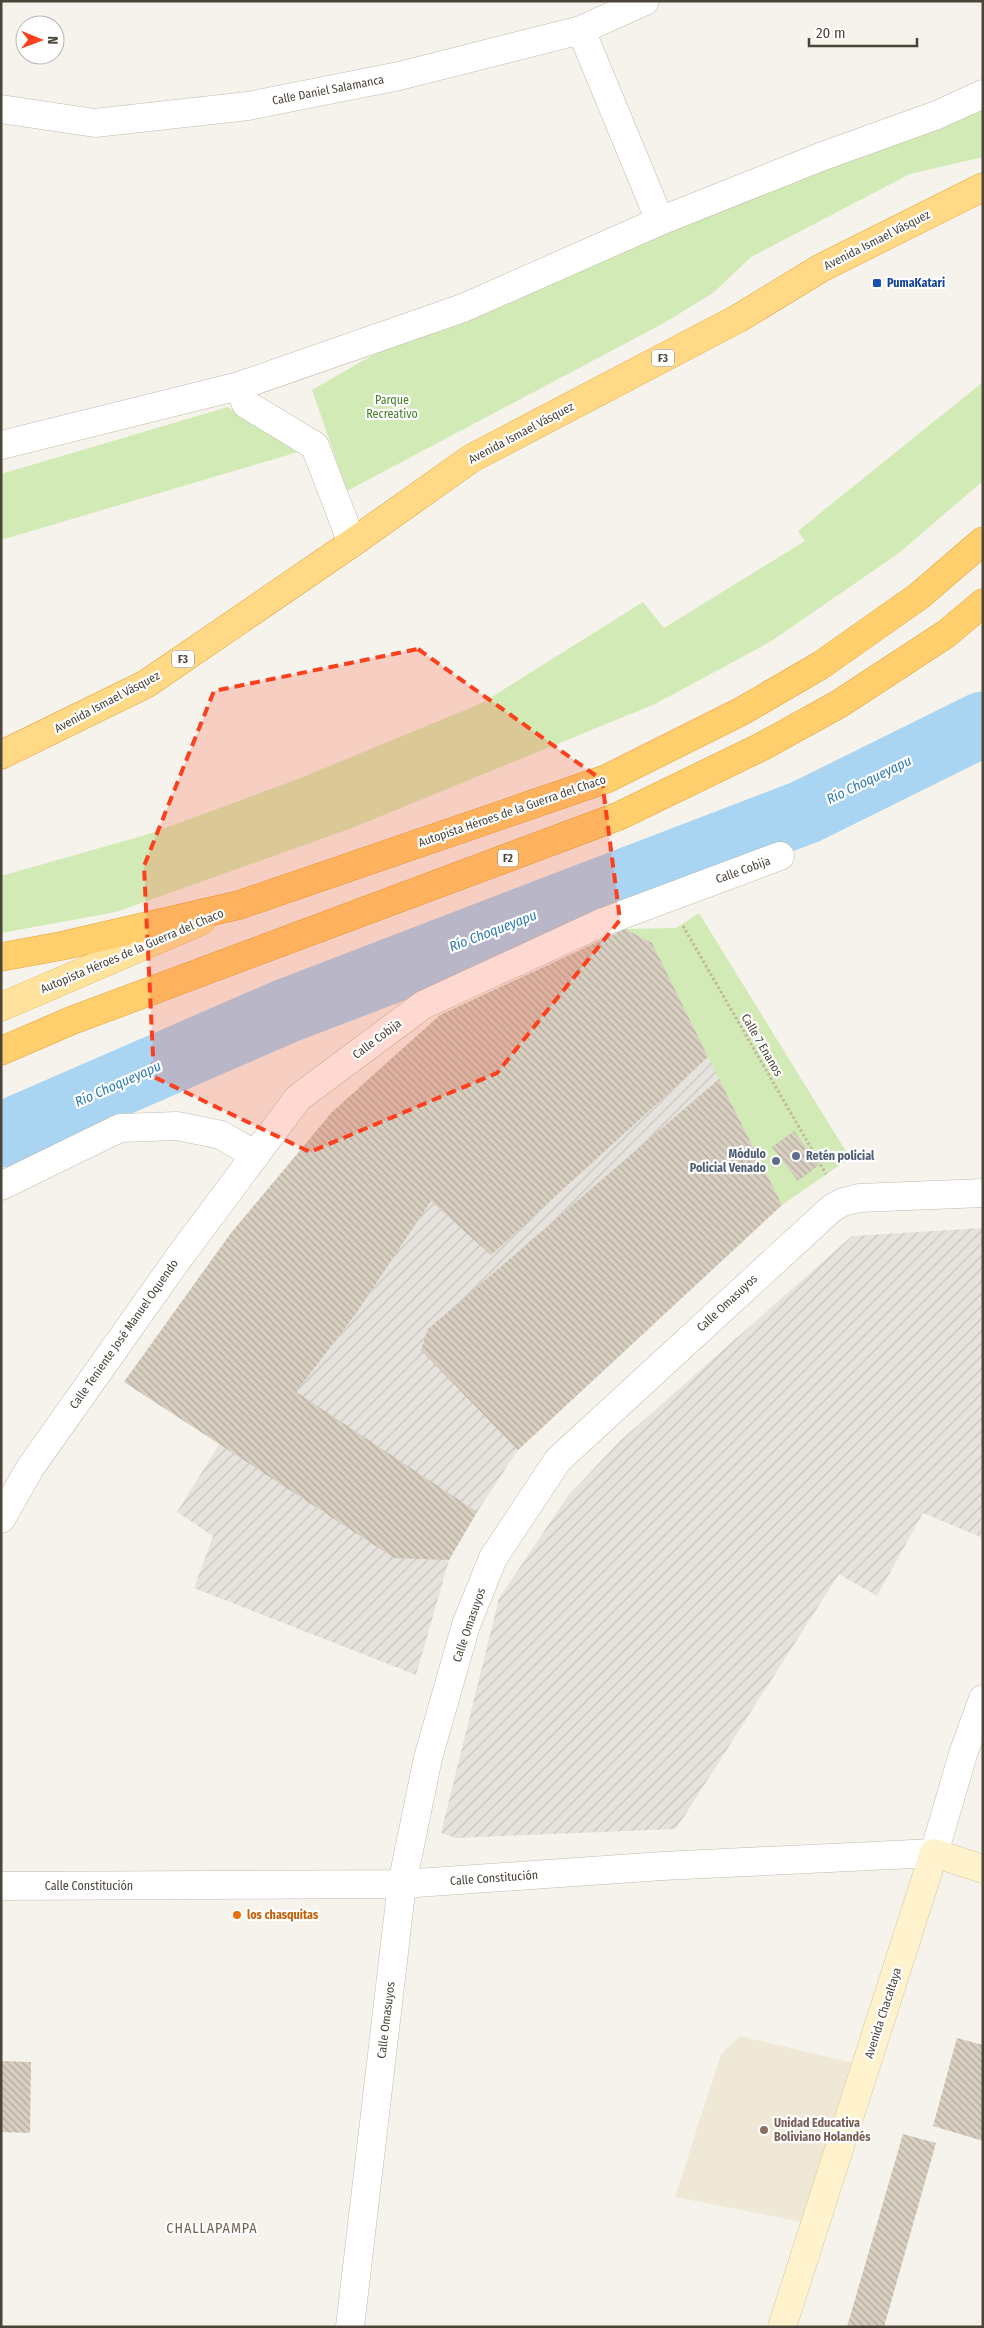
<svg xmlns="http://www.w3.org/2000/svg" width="984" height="2328" font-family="'Fira Sans Condensed',sans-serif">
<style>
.industrial{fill:url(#industrial-furrows)}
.education{fill:#efe8d6}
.green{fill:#d2eab5}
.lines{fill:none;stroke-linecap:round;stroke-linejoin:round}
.river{stroke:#a9d4f2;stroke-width:65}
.building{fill:url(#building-back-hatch)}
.pedestrian-casing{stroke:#c2bbae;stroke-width:29}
.minor-casing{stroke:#c2bbae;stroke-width:29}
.tertiary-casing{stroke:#c2bbae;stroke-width:29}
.secondary-casing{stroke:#d6c79b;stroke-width:29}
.primary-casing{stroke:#e6c16a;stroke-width:29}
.trunk-casing{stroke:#e0a43c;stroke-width:29}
.motorway-casing{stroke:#e0a43c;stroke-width:29}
.path{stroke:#c4b79f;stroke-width:3;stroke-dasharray:2.5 2.5;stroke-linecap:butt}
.pedestrian{stroke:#fff;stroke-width:28}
.minor{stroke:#fff;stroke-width:28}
.tertiary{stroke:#fff;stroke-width:28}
.secondary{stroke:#fff3cd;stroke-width:28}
.primary{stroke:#ffe39c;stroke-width:28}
.trunk{stroke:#ffd985;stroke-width:28}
.motorway{stroke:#ffcf6e;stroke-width:28}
.marked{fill:#fc3f1d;fill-opacity:0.2;stroke:#fc3f1d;stroke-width:4;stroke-dasharray:10 6;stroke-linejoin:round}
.transit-dot{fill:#1a4fb4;stroke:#fff;stroke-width:2}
.service-dot{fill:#5c6f8a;stroke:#fff;stroke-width:2}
.food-dot{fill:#e8710a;stroke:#fff;stroke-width:2}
.education-dot{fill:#8d6e63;stroke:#fff;stroke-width:2}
.labels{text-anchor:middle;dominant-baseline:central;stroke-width:4.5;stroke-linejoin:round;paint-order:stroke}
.shield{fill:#fff;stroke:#817c74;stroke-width:1}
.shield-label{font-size:11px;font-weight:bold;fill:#4b4439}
.street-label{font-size:12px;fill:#4b4439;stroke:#fff}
.transit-label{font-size:12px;font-weight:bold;fill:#164399;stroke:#fff;text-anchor:start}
.park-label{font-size:12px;fill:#4a7f2a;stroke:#fff}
.service-label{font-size:12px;font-weight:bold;fill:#4e5e75;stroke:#fff;text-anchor:end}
.food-label{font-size:12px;font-weight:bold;fill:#c56008;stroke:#fff;text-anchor:start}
.education-label{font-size:12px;font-weight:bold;fill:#785e54;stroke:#fff;text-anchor:start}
.water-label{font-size:14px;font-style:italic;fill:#2e7ab2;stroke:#fff}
.neighbourhood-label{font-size:14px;letter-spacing:1px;fill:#6e6250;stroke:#fff}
</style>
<defs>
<pattern id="industrial-furrows" width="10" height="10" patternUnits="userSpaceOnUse" patternTransform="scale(1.25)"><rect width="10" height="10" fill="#e6e2dd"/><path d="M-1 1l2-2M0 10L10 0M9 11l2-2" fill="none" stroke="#c7c3be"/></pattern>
<pattern id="building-back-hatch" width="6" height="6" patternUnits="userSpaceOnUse" patternTransform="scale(1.25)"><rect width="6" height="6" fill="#d8cfc1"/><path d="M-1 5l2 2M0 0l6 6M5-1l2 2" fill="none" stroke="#b1aa9e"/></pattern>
</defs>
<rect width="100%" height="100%" fill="#f6f3ec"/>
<path class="industrial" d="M652,943L782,1205L518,1450L477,1512L449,1560L416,1675L194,1588L213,1536L177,1512L220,1443L124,1382L231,1233Z
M983,1228V1538L923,1513L877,1596L839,1574L676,1829L456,1838L441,1833L499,1598L568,1496L620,1441L852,1236Z"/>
<path class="education" d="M740,2036L853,2063L802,2222L675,2197L721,2054Z"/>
<path class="green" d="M983,105V157L910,174L751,257L713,293L664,323L347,491L312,390L371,356L658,232Z
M983,382V481L899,553L770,642L655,704L352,828L116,912L1,933V876L149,834L298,779L482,703L643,602L664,628L805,541L798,531Z
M228,407L298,452L1,540V474Z
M699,913L850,1158L782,1205L652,944L625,929L676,928Z"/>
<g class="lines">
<path class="river" d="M1,1135L286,1011L805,812L983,724"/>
</g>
<path class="building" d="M625,929L652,943L708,1057L491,1255L431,1201L355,1315L296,1392L477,1512L449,1560L394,1558L124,1382L231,1233L332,1112L440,1015Z
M719,1079L782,1205L518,1450L421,1350L428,1329Z
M794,1131L819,1165L798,1181L772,1147Z
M957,2038L983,2045V2141L933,2126Z
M1,2061L31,2062L30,2133L1,2132Z
M903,2134L936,2143L884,2327H847Z"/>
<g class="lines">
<defs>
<path id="pedestrian" d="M581,30L660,221"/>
<path id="minor" d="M1,109L95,123L248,106L399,76L581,30L645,1
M239,386L246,404L315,446L352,543
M2,445L239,386L463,308L660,221L823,156L937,115L983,94
M1,1186L120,1128L177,1126L221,1135L256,1155
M1,1519L30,1468L180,1256L298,1098L423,1005L603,922L780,856
M350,2327L402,1884L662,1866L934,1853L964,1751L983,1699"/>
<path id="tertiary" d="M1,1886L402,1884L428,1758L466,1625L493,1558L558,1460L832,1208L843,1202L859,1198L983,1193"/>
<path id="secondary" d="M782,2327L934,1853L983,1869"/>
<path id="primary" d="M1,1007L201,921"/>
<path id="trunk" d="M1,755L146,684L352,543L472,458L739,318L821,268L983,187"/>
<path id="motorway" d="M1,957L61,946L239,905L606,779L742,711L821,665L919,596L983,541
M1,1051L73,1020L619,816L761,747L839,704L946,634L983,603"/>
</defs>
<use href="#pedestrian" class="pedestrian-casing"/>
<use href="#minor" class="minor-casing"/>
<use href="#tertiary" class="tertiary-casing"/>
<use href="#secondary" class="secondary-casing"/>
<use href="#primary" class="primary-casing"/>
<use href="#trunk" class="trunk-casing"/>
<use href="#motorway" class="motorway-casing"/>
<path class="path" d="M683,926L826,1174"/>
<use href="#pedestrian" class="pedestrian"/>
<use href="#minor" class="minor"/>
<use href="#tertiary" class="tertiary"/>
<use href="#secondary" class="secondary"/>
<use href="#primary" class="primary"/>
<use href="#trunk" class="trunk"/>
<use href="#motorway" class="motorway"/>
</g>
<path class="marked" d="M418,649L602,780L620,920L497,1073L310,1152L154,1077L144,866L214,691Z"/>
<rect class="transit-dot" x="872" y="278" width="10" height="10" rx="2.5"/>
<g class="service-dot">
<circle cx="796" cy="1156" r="5"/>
<circle cx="776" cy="1161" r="5"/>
</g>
<circle class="food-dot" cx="237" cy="1915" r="5"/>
<circle class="education-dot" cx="764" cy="2130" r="5"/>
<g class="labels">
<g class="shield">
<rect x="652" y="349.5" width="22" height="17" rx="4"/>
<rect x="172" y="650.5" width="22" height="17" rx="4"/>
<rect x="498" y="849.5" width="20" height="17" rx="4"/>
</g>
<g class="shield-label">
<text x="663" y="358">F3</text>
<text x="183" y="659">F3</text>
<text x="508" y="858">F2</text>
</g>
<g class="street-label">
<text transform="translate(328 90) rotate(-11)">Calle Daniel Salamanca</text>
<text transform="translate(877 240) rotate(-27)">Avenida Ismael Vásquez</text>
<text transform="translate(521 433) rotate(-28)">Avenida Ismael Vásquez</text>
<text transform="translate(107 702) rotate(-28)">Avenida Ismael Vásquez</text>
<text transform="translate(512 811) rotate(-19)">Autopista Héroes de la Guerra del Chaco</text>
<text transform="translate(743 870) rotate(-20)">Calle Cobija</text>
<text transform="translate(132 951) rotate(-23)">Autopista Héroes de la Guerra del Chaco</text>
<text transform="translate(377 1039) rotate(-37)">Calle Cobija</text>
<text transform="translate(762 1045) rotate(60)">Calle 7 Enanos</text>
<text transform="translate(727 1303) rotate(-43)">Calle Omasuyos</text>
<text transform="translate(124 1334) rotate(-55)">Calle Teniente José Manuel Oquendo</text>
<text transform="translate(469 1625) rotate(-71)">Calle Omasuyos</text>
<text transform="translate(494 1878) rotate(-4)">Calle Constitución</text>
<text x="89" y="1886">Calle Constitución</text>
<text transform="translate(883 2013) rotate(-72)">Avenida Chacaltaya</text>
<text transform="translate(386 2020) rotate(-83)">Calle Omasuyos</text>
</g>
<g class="transit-label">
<text x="887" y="283">PumaKatari</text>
</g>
<g class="park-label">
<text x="392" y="400">Parque<tspan x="392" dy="14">Recreativo</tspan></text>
</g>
<g class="service-label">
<text x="766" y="1154">Módulo<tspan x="766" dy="14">Policial Venado</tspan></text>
<text x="806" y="1156" text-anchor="start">Retén policial</text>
</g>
<g class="food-label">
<text x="247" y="1915">los chasquitas</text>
</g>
<g class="education-label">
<text x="774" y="2123">Unidad Educativa<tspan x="774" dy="14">Boliviano Holandés</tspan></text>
</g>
<g class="water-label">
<text transform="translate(869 780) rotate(-26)">Río Choqueyapu</text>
<text transform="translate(493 931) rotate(-21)">Río Choqueyapu</text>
<text transform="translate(118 1084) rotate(-24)">Río Choqueyapu</text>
</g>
<g class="neighbourhood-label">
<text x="212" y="2228">CHALLAPAMPA</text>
</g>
</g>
<rect width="984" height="2328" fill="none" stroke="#4b4439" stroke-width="5"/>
<g transform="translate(40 40) rotate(91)"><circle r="24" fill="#ffffff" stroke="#b7b4b0"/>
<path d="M0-4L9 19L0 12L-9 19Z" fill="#fc3f1d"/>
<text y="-8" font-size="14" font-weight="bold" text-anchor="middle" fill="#4b4439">N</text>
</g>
<path d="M809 38v8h108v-8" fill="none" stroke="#4b4439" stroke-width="2.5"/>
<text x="816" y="38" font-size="15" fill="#4b4439" stroke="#ffffff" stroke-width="4" paint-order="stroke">20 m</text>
</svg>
